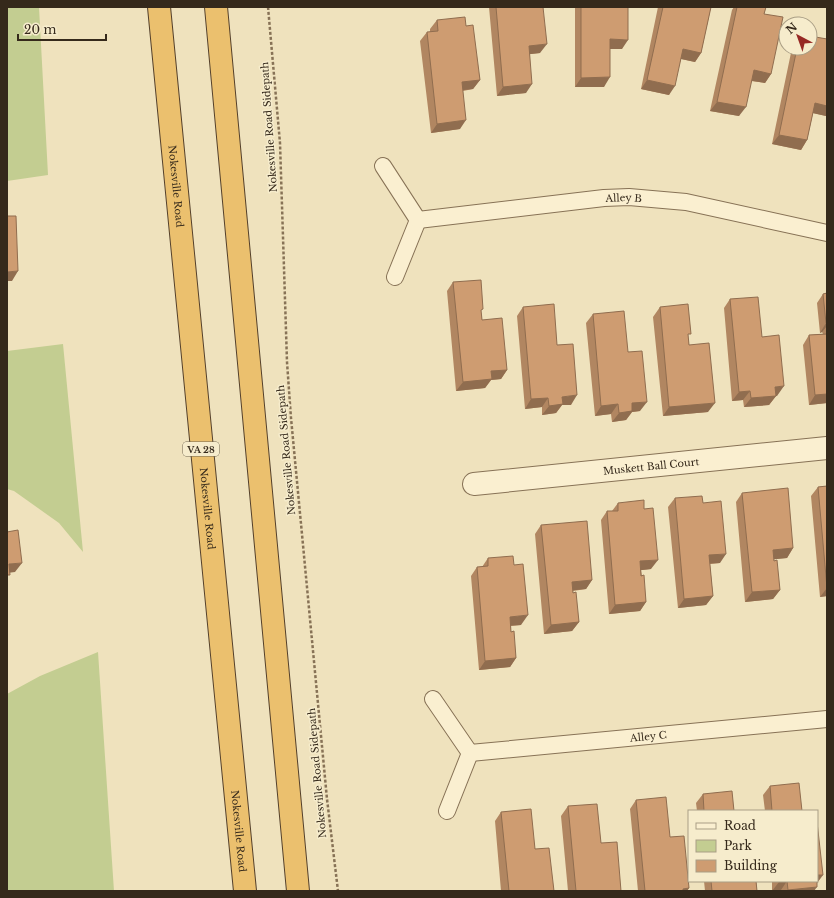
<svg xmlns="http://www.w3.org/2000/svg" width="834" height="898" font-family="'Libre Baskerville',serif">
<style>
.green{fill:#c3cd91}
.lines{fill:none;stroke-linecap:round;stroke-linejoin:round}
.service-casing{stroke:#877256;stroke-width:18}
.minor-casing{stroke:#877256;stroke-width:24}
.trunk-casing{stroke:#54402b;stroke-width:24}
.path{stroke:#877256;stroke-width:2.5;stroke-dasharray:3 2;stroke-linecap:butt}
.service{stroke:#faefd0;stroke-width:16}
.minor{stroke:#faefd0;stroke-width:22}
.trunk{stroke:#ebc06e;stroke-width:22}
.wall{fill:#b18661}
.shaded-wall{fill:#906d4f}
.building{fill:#ce9c71;stroke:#906d4f}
.labels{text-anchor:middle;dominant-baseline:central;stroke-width:3;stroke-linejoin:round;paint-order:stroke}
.shield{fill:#f6eccc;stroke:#6f6450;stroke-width:1}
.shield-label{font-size:9px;font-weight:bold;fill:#35291b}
.street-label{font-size:10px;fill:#35291b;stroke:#f6eccc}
</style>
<rect width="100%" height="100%" fill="#efe2bd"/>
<path class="green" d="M7,7H39L48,175L7,181Z
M63,344L83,552L59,523L14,491L7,489V351Z
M98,652L114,891H7V694L40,676Z"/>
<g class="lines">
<defs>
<g id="service">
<path d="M383,166L418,220L395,277"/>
<path id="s1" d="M418,220L604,198L629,197L686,202L827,233"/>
<path d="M433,699L470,753L447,811"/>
<path id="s2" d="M470,753L827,719"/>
</g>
<g id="minor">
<path id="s3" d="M474,484L827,448"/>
</g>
<g id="trunk">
<path id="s4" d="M159,7L245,891"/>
<path d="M216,7L298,891"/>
</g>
</defs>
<use href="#service" class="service-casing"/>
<use href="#minor" class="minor-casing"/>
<use href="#trunk" class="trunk-casing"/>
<path class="path" d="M268,7L280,143L287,362L291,418L327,799L338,891"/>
<use href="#service" class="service"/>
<use href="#minor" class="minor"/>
<use href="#trunk" class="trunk"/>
</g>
<path class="wall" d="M489,7H543L540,53L530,54L526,93L497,96Z
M575,7H628L622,49H610L604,87H575Z
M658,7H711L701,53L695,62L681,59L669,95L641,89Z
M734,7H766L764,14L771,74L765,83L751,81L739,116L710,111L732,10Z
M437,20L466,26L480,80L473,89L463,91L460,129L431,133L420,41L427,32H430V29Z
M827,39V114L826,116L813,113L807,140L801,150L772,144L792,48H810Z
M453,282L481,312L482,320L507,370L501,379L491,380L485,388L456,391L447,291Z
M827,293V403L809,405L803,345L809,335L823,334L822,332L820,333L817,303L823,294Z
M730,299L762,337L777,396H776L769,405L744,407L743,400L732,401L724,308Z
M523,307L571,405H562L556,413L542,415V407L525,409L517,316Z
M660,307L688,338L689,345L708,412L663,416L653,317Z
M593,314L628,352L640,411L632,412L626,420L612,422L611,414L595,416L586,323Z
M827,486V596L820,597L811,496L818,487Z
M742,493L793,548L787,558L774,559L780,590L773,599L745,602L736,502Z
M675,498L703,503L720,563L710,564L713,596L706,605L678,608L668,507Z
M618,503L651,569L641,570L646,602L640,611L609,614L601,520L607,511H612Z
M541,525L592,580L586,589L573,591L579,622L572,631L544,634L535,534Z
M488,558L521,625L511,626V632L516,658L510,667L479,670L471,576L477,567H482Z
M770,786L802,811H765L763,795Z
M703,794L734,811H697L696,803Z
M636,800L670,837L689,888L687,891H638L630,809Z
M568,806L601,843L621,891H568L561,816Z
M501,812L535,849L554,891H501L495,821Z
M823,875L817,883L814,891H781V890L772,891V881H817Z
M704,881H756L757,891H705Z"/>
<path class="shaded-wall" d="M610,39L628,40L622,49H604Z
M547,44L540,53L522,55L529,46Z
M683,49L701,53L695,62L677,58Z
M754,70L771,74L765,83L747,80Z
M610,77L604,87H575L581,78Z
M480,80L473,89L455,91L462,82Z
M647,80L675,86L669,95L641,89Z
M532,84L526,93L497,96L503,87Z
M717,102L746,107L739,116L710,111Z
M815,103L827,106V114L826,116L808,112Z
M466,120L460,129L431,133L437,124Z
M779,135L807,140L801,150L772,144Z
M18,271L12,281H7V272Z
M826,323H827V326L822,332L820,333Z
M507,370L501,379L491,380L485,388L456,391L463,382L491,371Z
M784,386L777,396L769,397L775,387Z
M750,391L743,400L732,401L739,392Z
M827,394V403L809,405L815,395Z
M577,395L571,405H562L556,413L542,415L549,406L562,397Z
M776,396L769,405L744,407L751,398Z
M548,398L542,407L525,409L531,399Z
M647,402L640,411L632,412L626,420L612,422L619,413L632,403Z
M715,403L708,412L663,416L669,407Z
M618,404L611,414L595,416L601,406Z
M793,548L787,558L767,560L773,550Z
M726,554L720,563L703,564L709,555Z
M658,560L651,569L634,571L640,561Z
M22,563L15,572L7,573L9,564Z
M592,580L586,589L566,591L572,582Z
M827,588V596L820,597Z
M780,590L773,599L745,602L752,592Z
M713,596L706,605L678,608L684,599Z
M646,602L640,611L609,614L615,605Z
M528,615L521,625L504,626L510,617Z
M579,622L572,631L544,634L551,625Z
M516,658L510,667L479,670L485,661Z
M817,875H823L816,884L812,881H817Z
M787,881L781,890L772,891L779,882Z
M817,887L814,891H787L788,890Z
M689,888L687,891H682L683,889Z"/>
<path class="building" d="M496,7H543L547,44L529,46L532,84L503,87Z
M581,7H628V40L610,39V77L581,78Z
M663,7H711L701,53L683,49L675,86L647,80Z
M737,7H766L764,14L783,17L771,74L754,70L746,107L717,102Z
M465,17L466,26L473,25L480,80L462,82L466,120L437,124L427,32L438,31L437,20Z
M810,36L827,39V106L815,103L807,140L779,135L797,48H810Z
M7,216H16L18,271L7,272Z
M481,280L483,309L481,310L482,320L502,318L507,370L491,371L492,379L463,382L453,282Z
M827,293V323H826L823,294Z
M758,297L762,337L779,335L784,386L775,387L776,396L751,398L750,391L739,392L730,299Z
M554,304L557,345L573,344L577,395L562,397L563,404L549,406L548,398L531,399L523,307Z
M688,304L691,334H688L689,345L709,343L715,403L669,407L660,307Z
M624,311L628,352L642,351L647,402L632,403V411L619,413L618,404L601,406L593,314Z
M827,334V394L815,395L809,335Z
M827,486V588L818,487Z
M788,488L793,548L773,550L774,561L777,560L780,590L752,592L742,493Z
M702,496L703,503L721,501L726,554L709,555L713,596L684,599L675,498Z
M644,500V509L653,508L658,560L640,561L641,576L644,575L646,602L615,605L607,511H618V503Z
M587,521L592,580L572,582L573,593L576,592L579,622L551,625L541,525Z
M18,530L22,563L9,564L10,575H7V532Z
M513,556L514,565L523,564L528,615L510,617L511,632L514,631L516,658L485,661L477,567L488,566V558Z
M799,783L802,811H772L770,786Z
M732,791L734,811H704L703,794Z
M666,797L670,837L684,836L689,888L683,889V891H645L636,800Z
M597,804L601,843L617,842L621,891H576L568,806Z
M531,809L535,849L549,848L554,891H509L501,812Z
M817,822L823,875H817Z
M711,881H756L757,891H712Z
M787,881H817V887L788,890Z"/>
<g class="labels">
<rect class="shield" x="183" y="442" width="36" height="14" rx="3"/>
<g class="shield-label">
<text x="201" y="449">VA 28</text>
</g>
<g class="street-label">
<text transform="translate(269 127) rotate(-94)">Nokesville Road Sidepath</text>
<text stroke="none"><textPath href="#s4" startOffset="180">Nokesville Road</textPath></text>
<text stroke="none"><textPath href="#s1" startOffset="207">Alley B</textPath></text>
<text transform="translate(286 450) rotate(-95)">Nokesville Road Sidepath</text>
<text stroke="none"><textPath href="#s3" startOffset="178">Muskett Ball Court</textPath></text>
<text stroke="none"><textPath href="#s4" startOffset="504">Nokesville Road</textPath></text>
<text stroke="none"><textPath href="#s2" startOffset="179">Alley C</textPath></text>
<text transform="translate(317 773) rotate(-95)">Nokesville Road Sidepath</text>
<text stroke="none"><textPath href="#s4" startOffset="828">Nokesville Road</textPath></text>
</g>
</g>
<rect width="834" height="898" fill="none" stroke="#35291b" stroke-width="16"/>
<rect x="688" y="810" width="130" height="72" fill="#f6eccc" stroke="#a99e85"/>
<rect x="696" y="823" width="20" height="6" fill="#faefd0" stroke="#a99e85"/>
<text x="724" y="830" font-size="12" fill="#35291b">Road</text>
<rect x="696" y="840" width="20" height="12" fill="#c3cd91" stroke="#a99e85"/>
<text x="724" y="850" font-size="12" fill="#35291b">Park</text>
<rect x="696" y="860" width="20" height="12" fill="#ce9c71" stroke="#a99e85"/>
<text x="724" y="870" font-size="12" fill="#35291b">Building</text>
<g transform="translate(798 36) rotate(319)"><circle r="19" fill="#f6eccc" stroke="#a99e85"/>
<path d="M0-3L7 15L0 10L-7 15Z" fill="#972924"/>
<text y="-6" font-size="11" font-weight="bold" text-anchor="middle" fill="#35291b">N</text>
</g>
<path d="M18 34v6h88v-6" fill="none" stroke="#35291b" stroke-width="2"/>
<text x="24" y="34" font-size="12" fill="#35291b" stroke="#f6eccc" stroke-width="3" paint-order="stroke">20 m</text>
</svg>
